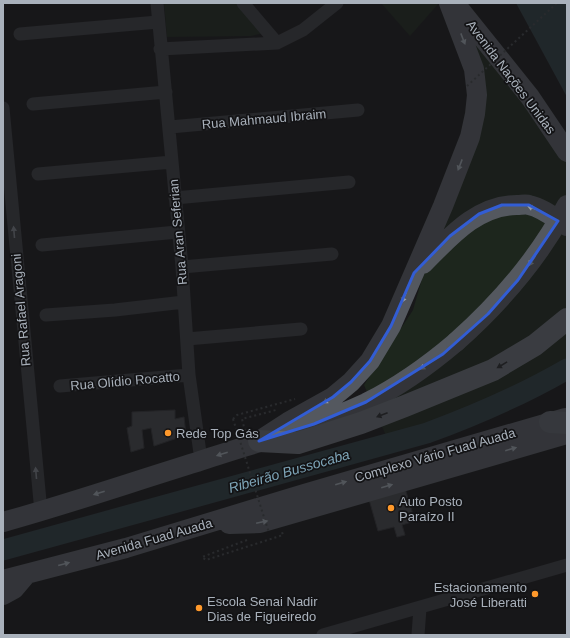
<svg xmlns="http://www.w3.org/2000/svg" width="570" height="638" font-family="Helvetica,sans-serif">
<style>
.green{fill:#1d261d}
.water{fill:#2c3a3f}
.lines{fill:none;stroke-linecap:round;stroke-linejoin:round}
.river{stroke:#2c3a3f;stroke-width:21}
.building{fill:#424347;stroke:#313236}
.path{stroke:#3e4246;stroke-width:2;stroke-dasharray:2 3;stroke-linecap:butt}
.minor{stroke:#383a3f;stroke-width:13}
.primary{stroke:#54585f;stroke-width:20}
.trunk{stroke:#5c6068;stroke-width:22}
.motorway{stroke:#646971;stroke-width:22}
.path-bridge{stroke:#3e4246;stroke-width:2;stroke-dasharray:2 3;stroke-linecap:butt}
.primary-bridge{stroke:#54585f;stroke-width:20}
.oneway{fill:#989fa9}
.oneway2{fill:#767b83}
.oneway3{fill:#27282c}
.marked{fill:none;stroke:#325dd4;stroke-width:3;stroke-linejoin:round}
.poi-dot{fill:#ff992b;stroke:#131315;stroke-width:1.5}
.labels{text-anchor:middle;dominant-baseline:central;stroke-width:3.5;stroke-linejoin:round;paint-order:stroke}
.street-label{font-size:13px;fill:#a9b1bb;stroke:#131315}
.poi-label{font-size:13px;fill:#a9b1bb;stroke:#131315;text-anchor:start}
.water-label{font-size:14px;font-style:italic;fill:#7ea5b8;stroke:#131315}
</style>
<rect width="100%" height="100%" fill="#18181a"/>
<path class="green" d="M164,3H238L264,33L251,36L167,37Z
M381,3H439L410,36Z
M449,3L567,152V360L554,371L467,413L387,438L364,385L413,310L443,206L475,114Z"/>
<path class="water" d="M516,3H567V97Z"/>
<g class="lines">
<path class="river" d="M3,550L427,433C476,415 522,395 567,369"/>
</g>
<path class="building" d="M175,410V419L184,417L186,435L154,446L151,428L142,430L144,448L131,452L127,428L132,426V412Z
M404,485L415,521L402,525L405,535L397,537L394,527L378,531L368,496Z"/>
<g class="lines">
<path class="path" d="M233,419L237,415L295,399
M245,431L242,419L276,410
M247,540L202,557L206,560L283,535L282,532"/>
<path class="minor" d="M157,3L182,267L189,375L201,460
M243,3L277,43
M20,34L158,22
M160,49L277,43L303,30L337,3
M33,104L166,92
M3,108L41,512
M170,127L358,110
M38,174L172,162
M175,198L349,182
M42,245L177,232
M182,267L332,254
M46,315L115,310L184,302
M187,339L301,329
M60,386L189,375
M323,635L567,565
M418,635L420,608"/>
<path class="primary" d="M457,6L530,97L567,152
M423,264C450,237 477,205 517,205C521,205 526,204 529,205C543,208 556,219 567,226
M259,441L288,422L333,397L351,382L370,361L391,326L443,206L470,137L475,114L477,95L474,69L449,3
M3,522C68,504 132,482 197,462C254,443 312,428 366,403C398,387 429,365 456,342
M229,524L260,523L567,434
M3,580L126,548L304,494L565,418
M3,595L14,589L25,576"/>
<path class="trunk" d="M550,422L567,423"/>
<path class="motorway" d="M259,441L298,443L361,423L405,406L493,370L535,345L567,319"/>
<path class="path-bridge" d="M467,86L557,3
M233,419L269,533"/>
<path class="primary-bridge" d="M456,342C501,302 539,258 567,205"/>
</g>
<defs><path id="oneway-solid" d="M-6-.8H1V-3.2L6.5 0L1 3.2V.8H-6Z"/></defs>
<g class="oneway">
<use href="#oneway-solid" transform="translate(463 39) rotate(69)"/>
<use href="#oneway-solid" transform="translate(460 165) rotate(111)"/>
<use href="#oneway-solid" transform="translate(533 208) rotate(-160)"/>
<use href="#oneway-solid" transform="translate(532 261) rotate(124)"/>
<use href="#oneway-solid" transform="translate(404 297) rotate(113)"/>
<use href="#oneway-solid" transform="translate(425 366) rotate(144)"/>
<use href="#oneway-solid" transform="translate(328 400) rotate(150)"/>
<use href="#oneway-solid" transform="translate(511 449) rotate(-16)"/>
<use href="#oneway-solid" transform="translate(222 454) rotate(163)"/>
<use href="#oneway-solid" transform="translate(341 483) rotate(-16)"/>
<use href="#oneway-solid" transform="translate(387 486) rotate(-16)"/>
<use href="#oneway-solid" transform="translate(99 493) rotate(162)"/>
<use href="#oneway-solid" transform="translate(262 522) rotate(-12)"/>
<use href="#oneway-solid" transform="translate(64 564) rotate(-15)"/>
</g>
<g class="oneway2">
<use href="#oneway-solid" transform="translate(14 232) rotate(-95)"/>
<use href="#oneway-solid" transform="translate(36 473) rotate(-95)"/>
</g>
<g class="oneway3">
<use href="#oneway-solid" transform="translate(502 365) rotate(149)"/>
<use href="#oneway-solid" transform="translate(382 415) rotate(159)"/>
</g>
<path d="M0 0H570V638H0ZM502,205H529L558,221L518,280L488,314L443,354L366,402L314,424L259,441L333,397L351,382L370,361L391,326L414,273L450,236L479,214Z" fill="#18181a" fill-opacity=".55" fill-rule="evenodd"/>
<path class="marked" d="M502,205H529L558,221L518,280L488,314L443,354L366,402L314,424L259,441L333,397L351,382L370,361L391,326L414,273L450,236L479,214Z"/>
<g class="poi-dot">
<circle cx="168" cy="433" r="4"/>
<circle cx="391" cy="508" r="4"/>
<circle cx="535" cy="594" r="4"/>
<circle cx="199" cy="608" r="4"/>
</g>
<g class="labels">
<g class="street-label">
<text transform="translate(511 77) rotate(53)">Avenida Nações Unidas</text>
<text transform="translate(264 119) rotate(-5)">Rua Mahmaud Ibraim</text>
<text transform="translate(178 232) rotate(-95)">Rua Aran Seferian</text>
<text transform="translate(21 310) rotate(-95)">Rua Rafael Aragoni</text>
<text transform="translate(125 381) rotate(-5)">Rua Olídio Rocatto</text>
<text transform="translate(435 455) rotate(-16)">Complexo Vário Fuad Auada</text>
<text transform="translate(154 539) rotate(-16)">Avenida Fuad Auada</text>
</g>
<g class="poi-label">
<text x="176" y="433">Rede Top Gás</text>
<text x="399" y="501">Auto Posto<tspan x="399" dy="15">Paraízo II</tspan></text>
<text x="527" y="587" text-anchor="end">Estacionamento<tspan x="527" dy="15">José Liberatti</tspan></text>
<text x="207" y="601">Escola Senai Nadir<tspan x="207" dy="15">Dias de Figueiredo</tspan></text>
</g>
<g class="water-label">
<text transform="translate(289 471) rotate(-16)">Ribeirão Bussocaba</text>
</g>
</g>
<rect width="570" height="638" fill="none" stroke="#a9b1bb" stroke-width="8"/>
</svg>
